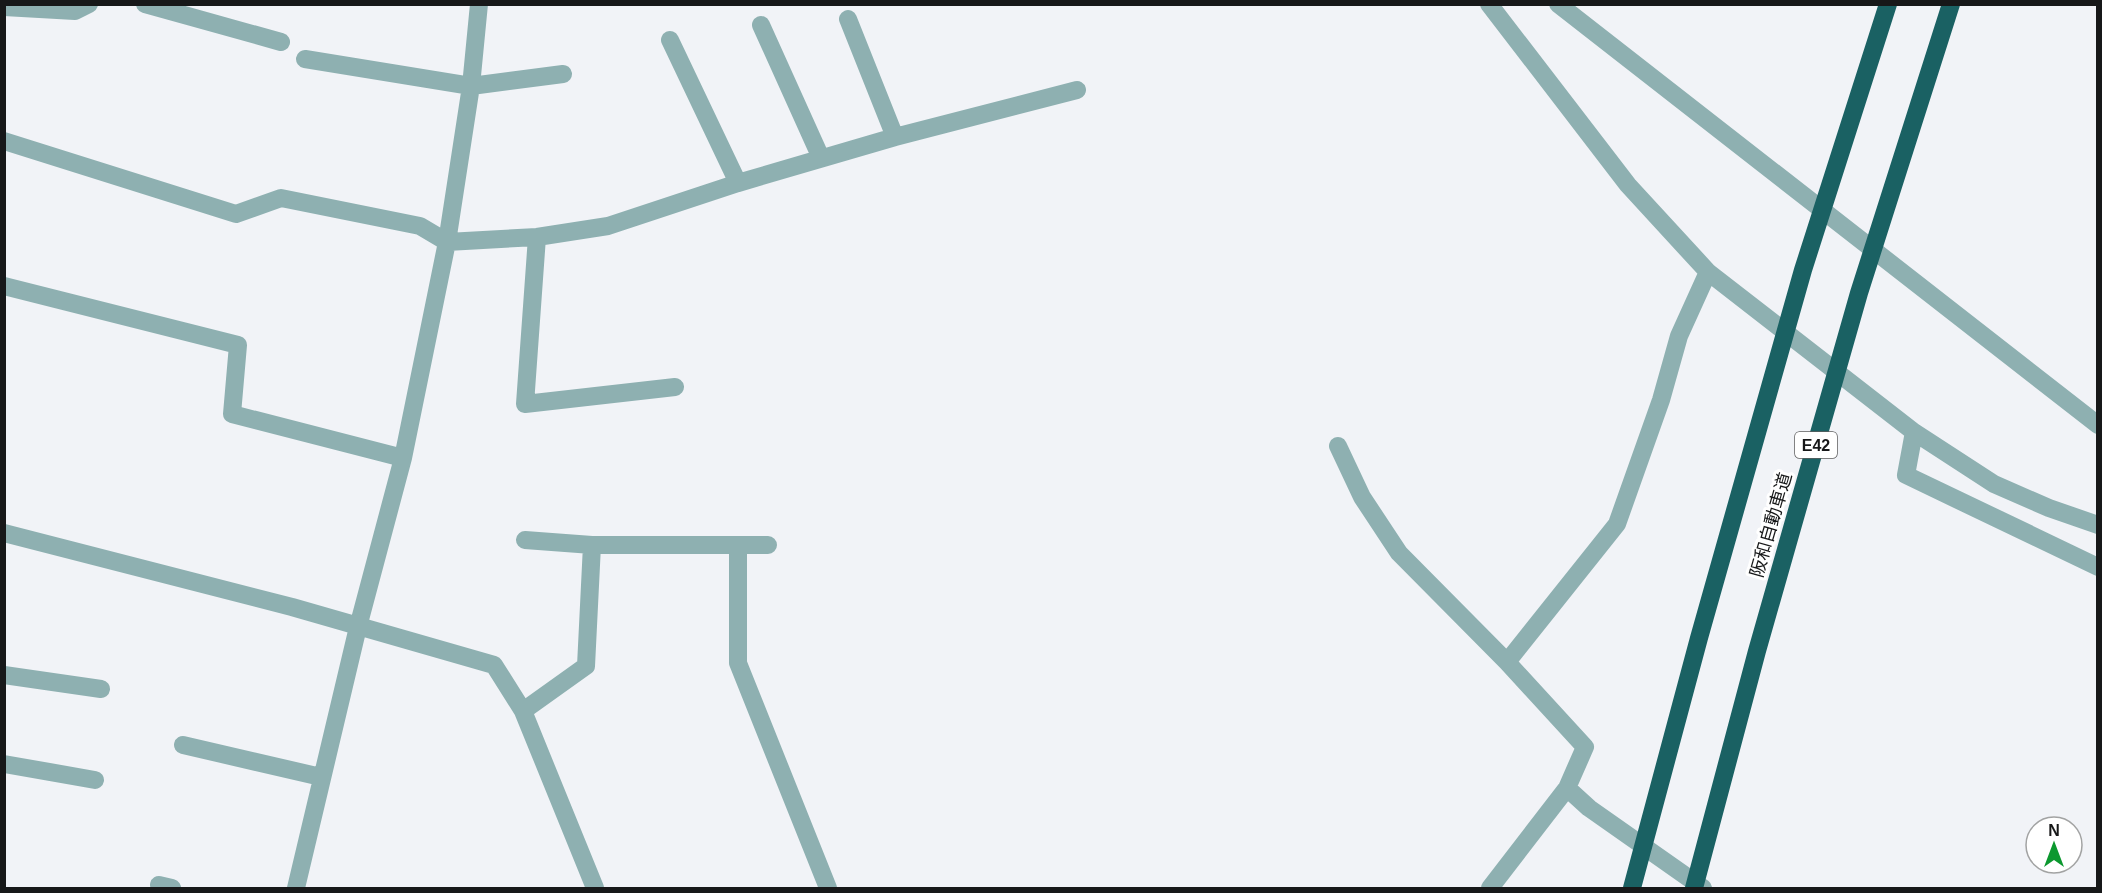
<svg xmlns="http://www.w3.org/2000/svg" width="2102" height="893" font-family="Arial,'Noto Sans JP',sans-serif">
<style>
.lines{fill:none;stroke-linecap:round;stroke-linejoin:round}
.street{stroke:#8eb0b1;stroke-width:18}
.highway-bridge{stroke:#1a6163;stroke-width:18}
.labels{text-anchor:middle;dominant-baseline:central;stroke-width:6;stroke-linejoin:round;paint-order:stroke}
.shield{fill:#fff;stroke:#5d5d5e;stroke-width:1.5}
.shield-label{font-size:16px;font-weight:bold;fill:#171819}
.street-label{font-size:18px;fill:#171819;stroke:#fff}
</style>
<rect width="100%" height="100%" fill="#f1f3f7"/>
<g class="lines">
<path class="street" d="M145,4L281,42
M1489,4L1628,185L1708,272L1914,432L1994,484L2049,508L2098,525
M1558,4L2098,425
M4,7L75,11L89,4
M848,19L895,137
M761,25L821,158
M670,40L738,183
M305,59L471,86L563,74
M4,141L236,214L281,198L420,226L447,242L537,237L608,226L738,183L895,137L1077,90
M537,237L525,404L675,387
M4,286L238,345L232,414L403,458
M1914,432L1906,475L2098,567
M1338,446L1362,497L1399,553L1507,662
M4,533L292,607L494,665L523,711L595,888
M525,540L592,545H768
M738,546V663L828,888
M4,675L101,689
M523,711L586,666L592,545
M183,745L321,777
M4,764L95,780
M1567,788L1589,808L1703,888
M159,885L172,888
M296,888L358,627L403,458L447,242L471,86L479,4
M1490,888L1567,788L1585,747L1507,662L1617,524L1661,400L1679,336L1708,272"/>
<path class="highway-bridge" d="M1632,888L1699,638L1803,270L1888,4
M1694,888L1757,651L1859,293L1951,4"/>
</g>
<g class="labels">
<rect class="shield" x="1795" y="432" width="42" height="26" rx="4.5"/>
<g class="shield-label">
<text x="1816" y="445">E42</text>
</g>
<g class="street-label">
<text transform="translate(1771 525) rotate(-74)">阪和自動車道</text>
</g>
</g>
<rect width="2102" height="893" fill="none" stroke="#171819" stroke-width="12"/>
<g transform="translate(2054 845)"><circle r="28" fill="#ffffff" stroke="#a2a3a3" stroke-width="1.5"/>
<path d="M0-4.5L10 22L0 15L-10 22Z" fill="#0c982f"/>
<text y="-9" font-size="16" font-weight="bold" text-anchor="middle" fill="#171819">N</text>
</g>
</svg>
